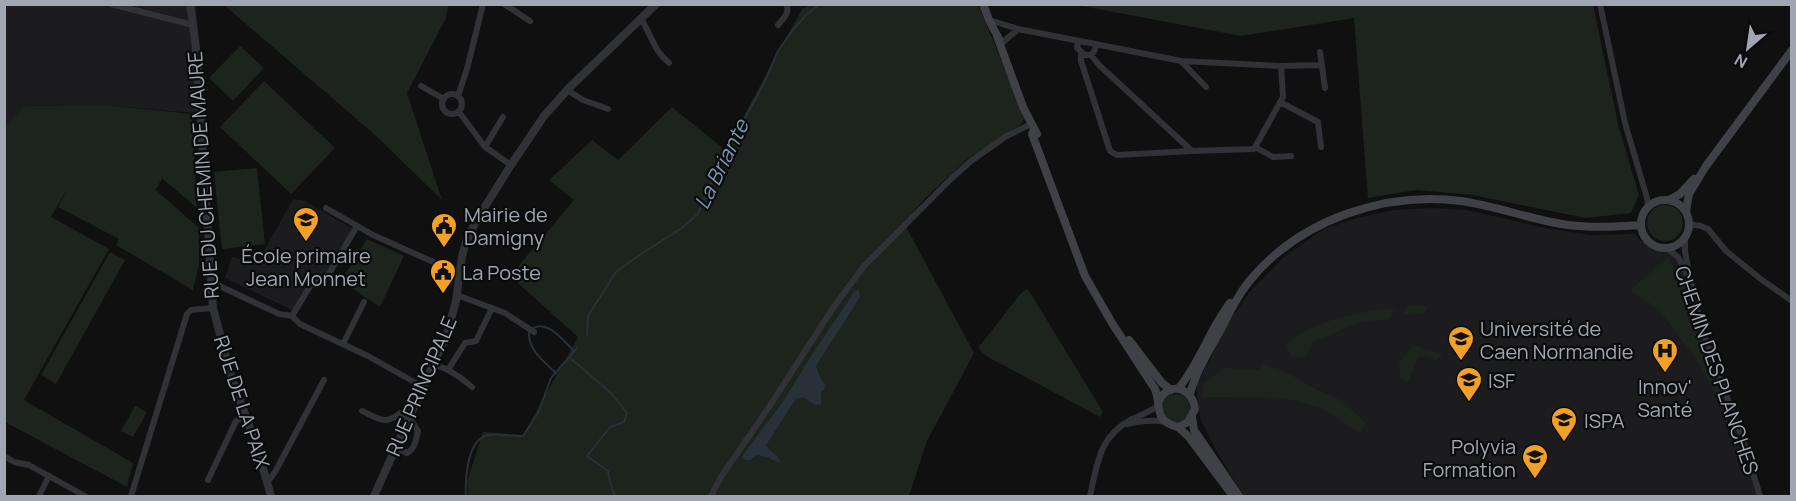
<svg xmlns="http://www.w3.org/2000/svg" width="1796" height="501" font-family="Manrope,sans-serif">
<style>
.built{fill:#1c1c1e}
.green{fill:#1c241d}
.water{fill:#283137}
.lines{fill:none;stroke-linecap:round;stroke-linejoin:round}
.stream{stroke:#283137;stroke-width:2}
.minor{stroke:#313236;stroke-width:6}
.tertiary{stroke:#313236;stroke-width:8}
.secondary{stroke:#3f4146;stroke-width:8}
.labels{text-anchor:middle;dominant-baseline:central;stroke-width:4.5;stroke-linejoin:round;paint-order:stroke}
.street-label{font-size:20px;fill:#a1a7b2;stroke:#0b0b0c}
.poi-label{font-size:20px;fill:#a1a7b2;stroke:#0b0b0c;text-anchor:start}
.water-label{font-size:21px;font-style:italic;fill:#7698af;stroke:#0b0b0c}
</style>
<rect width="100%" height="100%" fill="#101011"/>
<path class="built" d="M5,5H196L205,114L103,105L25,106L5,126Z
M293,199L305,201L353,229L324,277L316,276L294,311L225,278L232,257L257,263Z
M1432,208L1467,210L1545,228L1590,235L1635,234L1639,240L1667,251L1677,260L1687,282L1690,295L1699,317L1760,496H1244L1218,454L1200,418L1197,392V384L1229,322L1249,293L1284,257L1324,229L1357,218L1395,210Z"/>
<path class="green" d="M224,5H448L446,18L407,93L442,200L374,134Z
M810,5H978L1025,117L1022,123L1016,128L966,160L924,200L904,223L974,353L927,441L909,496H468L467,481L483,432L523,435L578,337L510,276L574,200L549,180L592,140L618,160L672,107L724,149L742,119L802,9Z
M1077,5H1593L1619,128L1639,195L1631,213L1586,218L1472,195L1416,190L1368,198L1354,18L1241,36Z
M240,46L264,68L233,101L209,78Z
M264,81L335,148L291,194L220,127Z
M103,105L192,114L197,208L162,178L156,190L199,228V265L193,290L116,245L119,239L58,207L68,187L51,217L109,249L24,400L133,463L127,487L5,422V126L25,106Z
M257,168L265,244L222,249L214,172Z
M1647 223a18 18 0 1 1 36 0a18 18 0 1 1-36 0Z
M306,210L321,220L310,237L295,228Z
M367,239L404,256L380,307L341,281Z
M110,252L125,260L56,384L41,375Z
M1668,258L1683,281L1723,399L1719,401L1695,357L1658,309L1630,290Z
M1028,289L1103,412L1100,417L986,356L978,348L1022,292Z
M1409,306H1429L1424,314L1401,315Z
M1388,308L1395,311L1388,319L1361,322L1313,342L1304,358L1290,355L1286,344C1318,319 1349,315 1388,308Z
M1413,345L1443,354L1436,361L1427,356L1418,357L1408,382L1400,379L1399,363Z
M1262,363L1286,372L1314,388L1341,400L1366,423L1360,433L1322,408L1284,398L1203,397V385L1223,368L1259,370Z
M1162 408a14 14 0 1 1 28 0a14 14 0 1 1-28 0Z
M135,406L147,412L133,437L121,431Z"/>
<path class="water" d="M859,290L860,297L816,366L821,379L825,385L824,390L821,392V404L815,405L803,397L796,399L766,445C769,451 777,454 780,461L779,463L767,457L757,455L750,460H745L742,458L745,452L782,403L815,350L855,291Z"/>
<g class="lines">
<path class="stream" d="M587,335L588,316L616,272L641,254L682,228L698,214L715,173L763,85L778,51L792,31L805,16L820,4
M569,357L612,394L627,413L624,422L610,427L587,456L608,471L610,482L615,496
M556,373C544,362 528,350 529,332C544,315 563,340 574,351
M466,496C465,480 467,443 485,436C496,432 511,437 523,436L538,413L551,378L577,348"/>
<path class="minor" d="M111,4L193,25
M504,4L530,21
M1600,4L1625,123L1647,198L1648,207
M641,19C651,34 654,51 669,63
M989,20L1018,29L1095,44C1096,49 1095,51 1091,55H1085L1077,48L1078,42
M778,25C783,19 791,12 786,4
M1002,43L1018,29
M1095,44L1181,61L1281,66L1322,65
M1081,52V61L1110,151L1117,155L1192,151
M1320,52L1325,88
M1091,55L1099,65L1192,151L1254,149L1283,97L1281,66
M1181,61L1206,87
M421,86L444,99
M567,90L583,100L608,109
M442 104a10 10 0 1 1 20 0a10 10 0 1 1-20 0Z
M458,96L467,69L483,4
M1280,102L1318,122L1321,147
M459,112L485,147L511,165
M485,147L503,117
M1255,147L1273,157L1291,156
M326,208L373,235L460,274
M1689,224L1701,226L1708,229L1726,251L1762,280L1792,301
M1685,237V251L1689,273
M1667,248L1678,257L1691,282L1699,317L1706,341L1742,437L1760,496
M211,282L279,314L292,316L300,324L368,356L423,387
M457,295L505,313L534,332
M292,316L312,283L316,279H323L327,277L357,226
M343,344L364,302
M434,364L448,370L465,343L476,341L492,308
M448,370L461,378L472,387
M362,411C378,418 385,426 400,413L409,417L418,431C416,440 415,449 407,453L396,448
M1127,424C1140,421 1152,419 1165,422
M4,456L14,462L29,465L85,496
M208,480L236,421L245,415
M267,483L275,472L324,380
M39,496L49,476
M131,496L187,314L191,310L213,308
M711,496L721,477L769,407L833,308L864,266L952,178L971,161L1005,137L1031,124
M1090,496C1097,464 1099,436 1132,419C1141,415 1149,412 1158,406"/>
<path class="tertiary" d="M190,4L196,48L213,308L231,376L256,444L271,496
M374,496L447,334L456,301L462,256L466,242L476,221L511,165L544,116L569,88L656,4"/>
<path class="secondary" d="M983,4L989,20L999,39
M997,36L1023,107L1037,134
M1034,130L1032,134L1085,276L1112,323L1155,389C1162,408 1153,421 1178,427L1188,422L1195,409C1193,388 1169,380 1159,401
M1641 224a24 24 0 1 1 48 0a24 24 0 1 1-48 0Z
M1669,200L1680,194L1694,179
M1686,211L1689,194L1706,166L1792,50
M1129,340L1162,383L1171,390
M1178,389C1200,363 1209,330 1230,303
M1190,394C1196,372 1208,352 1219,333C1229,314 1238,294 1252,278C1302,219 1386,191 1461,201C1497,206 1532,220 1568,225C1592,228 1616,227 1641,225
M1192,417L1194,430L1239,496
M1178,427L1189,437L1230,492"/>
</g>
<defs>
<symbol id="school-pin" viewBox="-11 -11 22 30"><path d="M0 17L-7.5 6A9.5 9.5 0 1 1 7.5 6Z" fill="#f3a126" stroke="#0b0b0c"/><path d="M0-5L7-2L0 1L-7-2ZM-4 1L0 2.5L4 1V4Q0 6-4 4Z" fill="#111"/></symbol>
<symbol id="civic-pin" viewBox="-11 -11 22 30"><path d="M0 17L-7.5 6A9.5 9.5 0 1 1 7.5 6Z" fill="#f3a126" stroke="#0b0b0c"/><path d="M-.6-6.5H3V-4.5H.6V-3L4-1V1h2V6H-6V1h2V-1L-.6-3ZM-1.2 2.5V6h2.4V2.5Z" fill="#111"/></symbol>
<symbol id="university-pin" viewBox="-11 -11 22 30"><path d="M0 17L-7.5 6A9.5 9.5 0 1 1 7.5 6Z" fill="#f3a126" stroke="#0b0b0c"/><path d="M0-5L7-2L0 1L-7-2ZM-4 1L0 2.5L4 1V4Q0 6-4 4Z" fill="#111"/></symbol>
<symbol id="hospital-pin" viewBox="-11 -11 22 30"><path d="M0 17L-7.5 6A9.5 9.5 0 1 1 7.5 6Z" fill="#f3a126" stroke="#0b0b0c"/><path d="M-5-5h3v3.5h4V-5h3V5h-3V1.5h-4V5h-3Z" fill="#111"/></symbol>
</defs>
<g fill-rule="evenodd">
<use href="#school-pin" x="291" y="205" width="30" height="40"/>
<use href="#civic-pin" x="429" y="211" width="30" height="40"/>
<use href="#civic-pin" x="428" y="257" width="30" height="40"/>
<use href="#university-pin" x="1446" y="324" width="30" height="40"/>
<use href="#hospital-pin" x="1650" y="336" width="30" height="40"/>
<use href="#university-pin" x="1454" y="365" width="30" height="40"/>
<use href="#university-pin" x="1549" y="405" width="30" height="40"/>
<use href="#university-pin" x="1520" y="442" width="30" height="40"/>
</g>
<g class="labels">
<g class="street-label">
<text transform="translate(203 175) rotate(-94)">RUE DU CHEMIN DE MAURE</text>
<text transform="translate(1717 370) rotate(71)">CHEMIN DES PLANCHES</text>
<text transform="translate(421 386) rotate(-67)">RUE PRINCIPALE</text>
<text transform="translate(242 402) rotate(72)">RUE DE LA PAIX</text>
</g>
<g class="poi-label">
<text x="464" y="214">Mairie de<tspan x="464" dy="23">Damigny</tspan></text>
<text x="306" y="255" text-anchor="middle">École primaire<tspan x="306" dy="23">Jean Monnet</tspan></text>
<text x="462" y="272">La Poste</text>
<text x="1480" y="328">Université de<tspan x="1480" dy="23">Caen Normandie</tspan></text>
<text x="1488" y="380">ISF</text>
<text x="1665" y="386" text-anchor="middle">Innov'<tspan x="1665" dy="23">Santé</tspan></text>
<text x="1584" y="420">ISPA</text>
<text x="1516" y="446" text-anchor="end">Polyvia<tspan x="1516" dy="23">Formation</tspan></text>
</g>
<g class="water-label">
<text transform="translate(721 164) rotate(-64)">La Briante</text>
</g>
</g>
<rect width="1796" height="501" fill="none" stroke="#a1a7b2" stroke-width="12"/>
<g transform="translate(1748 48) rotate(209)" stroke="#0b0b0c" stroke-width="4.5" paint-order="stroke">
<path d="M0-4.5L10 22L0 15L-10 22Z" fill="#a1a7b2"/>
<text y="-9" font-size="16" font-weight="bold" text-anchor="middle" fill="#a1a7b2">N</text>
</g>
</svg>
